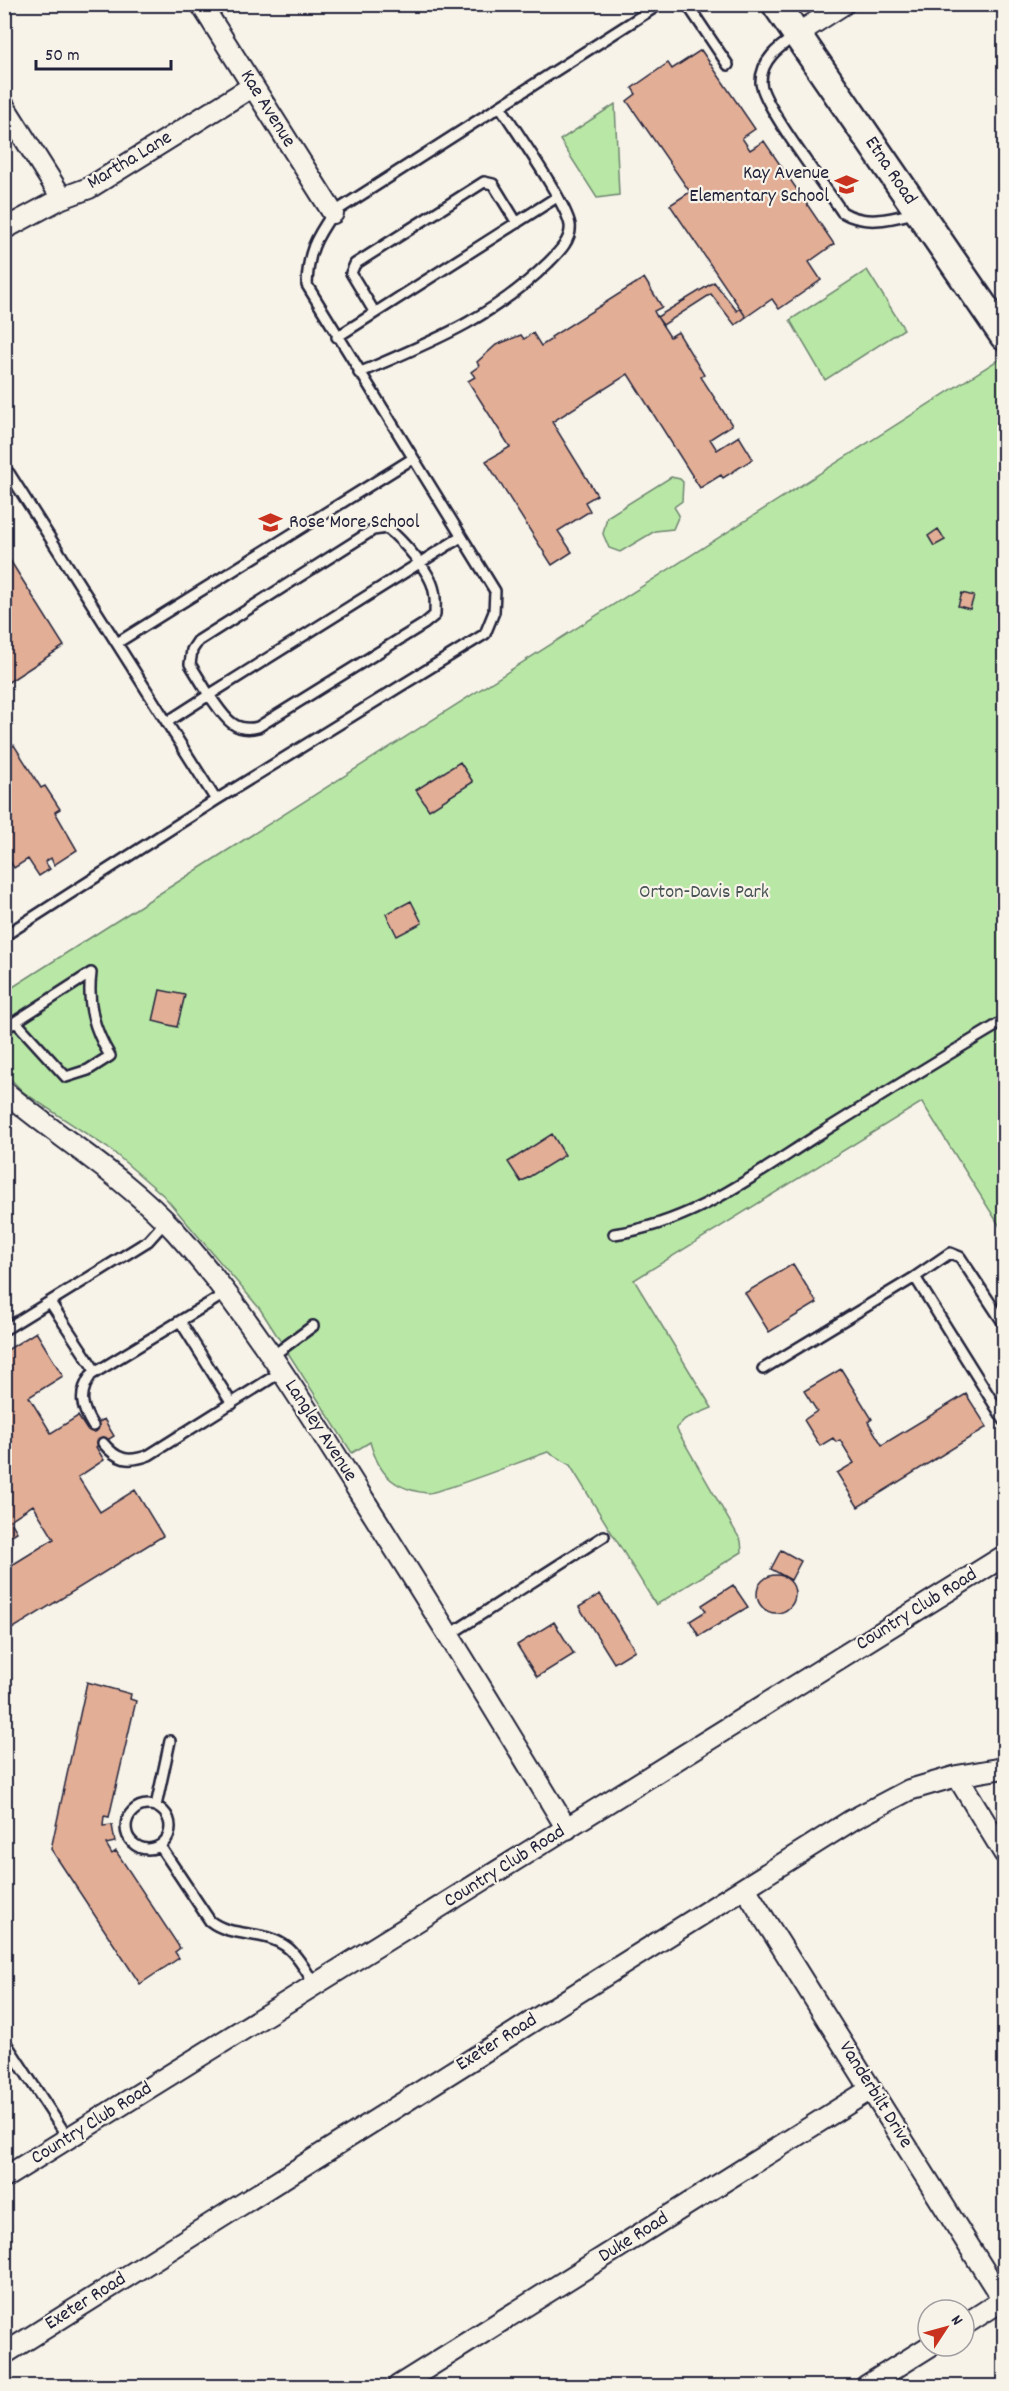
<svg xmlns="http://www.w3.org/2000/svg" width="1009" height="2391" font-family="Dekko,sans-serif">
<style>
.green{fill:#b9e8a6;stroke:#6e8570;stroke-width:1.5}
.building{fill:#e2ae96;stroke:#22223b;stroke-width:1.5}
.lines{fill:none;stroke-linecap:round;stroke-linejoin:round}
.lane-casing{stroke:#22223b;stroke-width:14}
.street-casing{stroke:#22223b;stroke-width:24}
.secondary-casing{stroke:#22223b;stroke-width:32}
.lane{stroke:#f7f3e8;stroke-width:9}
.street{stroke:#f7f3e8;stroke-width:20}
.secondary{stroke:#f7f3e8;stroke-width:27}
.labels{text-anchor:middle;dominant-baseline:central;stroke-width:4.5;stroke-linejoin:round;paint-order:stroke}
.street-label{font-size:20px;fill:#22223b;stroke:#f7f3e8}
.poi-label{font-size:20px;fill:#22223b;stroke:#f7f3e8;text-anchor:end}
.park-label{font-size:20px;fill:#485456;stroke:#f7f3e8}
</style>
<rect width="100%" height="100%" fill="#f7f3e8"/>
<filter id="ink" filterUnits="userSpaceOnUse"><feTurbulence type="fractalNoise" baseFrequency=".0167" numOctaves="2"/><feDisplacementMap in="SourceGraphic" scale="12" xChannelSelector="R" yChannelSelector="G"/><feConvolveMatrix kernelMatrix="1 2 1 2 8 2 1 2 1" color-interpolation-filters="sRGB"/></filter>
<g filter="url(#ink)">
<path class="green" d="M615,104L619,195L597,198L560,140Z
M867,270L904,329L825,380L790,320Z
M1004,356V1233L922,1102L634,1280L712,1408L685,1419L676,1428L741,1541L742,1552L656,1605L570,1465L548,1452C529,1458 439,1494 427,1493C393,1489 379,1474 370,1442L352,1453L260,1309L164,1196L111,1150L23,1092L5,1073V992Z
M671,477L680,479L683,482L682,501L674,507L679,515L673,529L655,531L620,552L609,548L603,534L607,517Z"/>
<path class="building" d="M701,50L755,129L742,138L750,150L764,141L834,244L809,262L821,280L779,309L772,299L746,317L670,205L690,192L627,101L636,94L632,88L668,63L672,69Z
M644,278L662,307L654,311L657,317L670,337L678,332L704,375L701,377L732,425L710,439L717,450L739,436L753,459L723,478L721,475L700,488L628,374L552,422L597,495L585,502L590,511L558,531L572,552L552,565L486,461L510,447L468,381L475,377L471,372L479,366L477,362L496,345L521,335L524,339L533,333L541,346L552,339L551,337Z
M714,282L737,311L740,308L746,317L735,325L711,294L663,325L657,317Z
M938,529L945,540L934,546L928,536Z
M8,557L64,646L4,685V559Z
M962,593L974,596L970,609L958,606Z
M4,737L11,747L14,745L41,788L45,786L60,809L55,812L77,850L54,865L51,858L45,862L50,869L39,876L28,859L14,868L4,852Z
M460,762L473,782L429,810L416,790Z
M411,901L422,923L397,936L386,914Z
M160,990L185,995L177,1027L153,1021Z
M552,1134L565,1155L521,1182L508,1162Z
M793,1264L817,1303L769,1332L745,1293Z
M36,1332L63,1376L29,1397L51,1433L78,1416L87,1430L104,1419L114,1436L96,1447L104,1460L78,1477L100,1512L135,1490L163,1536L4,1634V1570L54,1539L33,1505L10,1520L17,1532L4,1540V1352Z
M841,1369L872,1419L868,1422L882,1445L966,1394L987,1427L858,1507L837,1473L854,1463L840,1440L836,1442L833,1438L820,1446L804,1420L817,1411L804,1391Z
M781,1550L801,1561L791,1580L771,1569Z
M757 1594a19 19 0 1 1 38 0a19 19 0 1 1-38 0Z
M733,1585L748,1607L699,1636L690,1621L706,1611L702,1605Z
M600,1594L635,1650L614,1663L579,1607Z
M554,1622L574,1654L537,1677L517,1645Z
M87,1682L131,1694L130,1699L136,1701L109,1817L104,1816L103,1826L112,1825L115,1842L106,1844L112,1854L116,1851L180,1948L175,1952L179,1958L140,1984L51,1849Z"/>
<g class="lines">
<defs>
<path id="lane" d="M687,4L728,65
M795,36C779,47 761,60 761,82C761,103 827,189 842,212C865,226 890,219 914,213
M375,313L351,273L355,264L484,182L493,184L517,223
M337,337L557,197
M359,373C431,342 491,319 548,263C558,253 572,240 570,225C566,202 515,130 500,106
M9,473L216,800
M117,643L412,459
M167,722L209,695L190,664L192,650L198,641L373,530L387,528C402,540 431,572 434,591C436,599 435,607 435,615L424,624L258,727C232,734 223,714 209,695L461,537
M4,936L216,800L485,634L494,612L495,591L307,285C308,252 315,239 333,213L660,4
M16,1022L66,1077L88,1070L110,1056C94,1029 87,1005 91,973
M4,1029L91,973
M614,1234C695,1222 754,1175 821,1133C882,1095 943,1057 1004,1021
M915,1277L950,1253L960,1257L1004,1324
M50,1302L96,1372
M180,1321L232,1404
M4,1330L148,1241L165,1222
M271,1357L313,1326
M763,1369L915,1277L1004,1420
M93,1426C81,1407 78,1394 91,1375L226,1293
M103,1443C117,1460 128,1463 149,1455L281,1372
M449,1635L604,1536
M126 1827a22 22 0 1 1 44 0a22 22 0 1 1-44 0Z
M156,1806L170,1741
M160,1846L210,1921C233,1939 265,1929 288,1948C299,1957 307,1973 315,1985
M4,2040L68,2138"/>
<path id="street" d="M201,4L333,213
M797,34L844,4
M4,106L62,198
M4,229L62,198L89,188L253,86
M4,1091C61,1140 123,1175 175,1231C246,1310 303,1403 359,1492C430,1604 499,1716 567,1829
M957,1776L1004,1853
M745,1888L1004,2302
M4,2178L1004,1556
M964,2325L1003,2300
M4,2354L852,1820L909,1790L957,1776L1004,1768
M398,2386L871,2089
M866,2386L930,2346"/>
<path id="secondary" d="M776,4L1004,336"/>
</defs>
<use href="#lane" class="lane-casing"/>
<use href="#street" class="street-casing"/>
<use href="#secondary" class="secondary-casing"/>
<use href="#lane" class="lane"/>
<use href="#street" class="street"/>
<use href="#secondary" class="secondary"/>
</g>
</g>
<defs>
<symbol id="school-bare" viewBox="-9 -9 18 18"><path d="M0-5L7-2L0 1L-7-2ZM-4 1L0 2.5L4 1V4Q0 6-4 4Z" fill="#c8321e" stroke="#f7f3e8" stroke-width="2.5" paint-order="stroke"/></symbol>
</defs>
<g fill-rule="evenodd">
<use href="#school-bare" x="830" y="168" width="33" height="33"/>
<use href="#school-bare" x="254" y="506" width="33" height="33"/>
</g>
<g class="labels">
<g class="street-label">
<text transform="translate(267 109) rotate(58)">Kae Avenue</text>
<text transform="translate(130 161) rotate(-31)">Martha Lane</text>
<text transform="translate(890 171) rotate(56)">Etna Road</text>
<text transform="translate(320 1431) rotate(57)">Langley Avenue</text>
<text transform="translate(917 1610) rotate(-32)">Country Club Road</text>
<text transform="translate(505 1867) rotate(-32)">Country Club Road</text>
<text transform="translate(497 2043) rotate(-32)">Exeter Road</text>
<text transform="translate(875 2095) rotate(58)">Vanderbilt Drive</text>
<text transform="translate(92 2124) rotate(-32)">Country Club Road</text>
<text transform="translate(634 2238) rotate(-32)">Duke Road</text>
<text transform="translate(86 2302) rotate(-32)">Exeter Road</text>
</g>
<g class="poi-label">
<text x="829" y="174">Kay Avenue<tspan x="829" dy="23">Elementary School</tspan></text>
<text x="289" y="523" text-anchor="start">Rose More School</text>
</g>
<g class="park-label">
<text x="704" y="893">Orton-Davis Park</text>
</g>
</g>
<rect width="1009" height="2391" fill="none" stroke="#f7f3e8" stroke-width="24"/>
<rect x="12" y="12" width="985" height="2367" fill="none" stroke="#22223b" stroke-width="2" filter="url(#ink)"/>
<g transform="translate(946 2328) rotate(54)"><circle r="28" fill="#f7f3e8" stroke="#a29fa3" stroke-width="1.5"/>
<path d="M0-4.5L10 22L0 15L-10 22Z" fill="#c8321e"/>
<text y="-9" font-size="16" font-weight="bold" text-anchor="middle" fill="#22223b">N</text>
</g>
<path d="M36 60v9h135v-9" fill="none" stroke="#22223b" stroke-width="3"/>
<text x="45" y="60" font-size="18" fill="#22223b" stroke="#f7f3e8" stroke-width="4.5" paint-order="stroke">50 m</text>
</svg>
